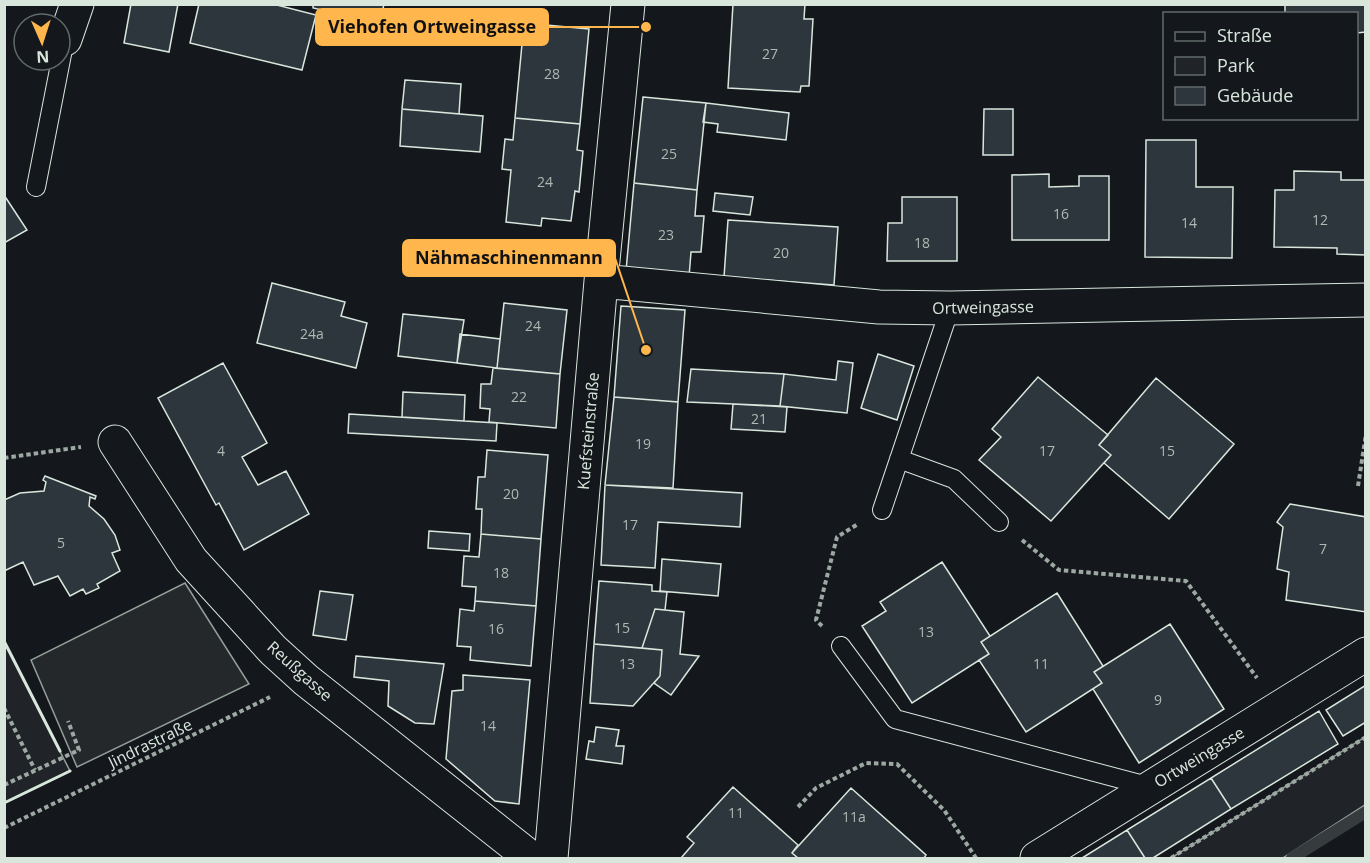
<svg xmlns="http://www.w3.org/2000/svg" width="1370" height="863" font-family="'Open Sans',sans-serif">
<style>
.green{fill:#202428;stroke:#939e99;stroke-width:1.5}
.parking{fill:#24282b;stroke:#939e99;stroke-width:1.5}
.lines{fill:none;stroke-linecap:round;stroke-linejoin:round}
.stream{stroke:#363b3e;stroke-width:12}
.building{fill:#2c363c;stroke:#d8e6dc;stroke-width:1.5}
.lane-casing{stroke:#d8e6dc;stroke-width:20}
.street-casing{stroke:#d8e6dc;stroke-width:35}
.path{stroke:#9da8a2;stroke-width:4;stroke-dasharray:4.5 3;stroke-linecap:butt}
.lane{stroke:#14181c;stroke-width:18}
.street{stroke:#14181c;stroke-width:33}
.wall{stroke:#d8e6dc;stroke-width:3}
.labels{text-anchor:middle;dominant-baseline:central;stroke-width:4.5;stroke-linejoin:round;paint-order:stroke}
.number-label{font-size:14px;fill:#adbab4}
.street-label{font-size:16px;fill:#d8e6dc;stroke:#14181c}
.leader{fill:none;stroke:#ffb74d;stroke-width:2}
.callout-dot{fill:#ffb74d;stroke:#14181c;stroke-width:2}
.callout{fill:#ffb74d;stroke:#ffb74d;stroke-width:2}
.callout-label{font-size:18px;text-anchor:middle;font-weight:bold;fill:#111}
</style>
<rect width="100%" height="100%" fill="#14181c"/>
<path class="green" d="M4,641L70,771L5,803H4Z
M1365,737V805L1283,858H1171Z"/>
<path class="parking" d="M185,583L249,684L77,767L31,660Z"/>
<g class="lines">
<path class="stream" d="M1292,858L1366,812"/>
</g>
<path class="building" d="M131,4H178L169,52L124,43Z
M199,4H273L316,15L302,70L190,43Z
M313,4H384L380,23L313,8Z
M733,4H805L804,19H813L809,86H801L800,92L728,88Z
M1285,4H1366V32L1356,33V14H1285Z
M524,23L589,29L580,124L515,118Z
M405,80L461,84L459,114L402,109Z
M643,97L706,103L697,190L634,183Z
M706,103L789,113L786,140L717,132L718,124L703,122Z
M402,109L483,116L480,152L400,146Z
M984,109H1013V155H983Z
M515,118L580,124L577,150L583,151L579,192L575,191L571,221L542,218L541,226L506,222L511,170L502,169L505,139L513,140Z
M1146,140H1196V187H1233L1232,258L1145,257Z
M1294,171L1341,172V180H1366V255L1337,254V248L1274,247L1275,190H1294Z
M1049,174V187L1079,186V176H1109V240H1012V175Z
M634,183L697,190L695,216H704L701,252H691L689,277L626,271Z
M715,193L753,197L750,215L713,211Z
M4,195L27,230L4,243Z
M902,197H957V261H887L888,223H902Z
M728,220L838,227L834,285L724,277Z
M272,283L345,302L341,316L367,323L356,368L257,343Z
M504,303L567,310L560,374L497,368Z
M621,306L685,310L678,402L614,397Z
M403,314L464,320L457,363L398,356Z
M460,334L500,339L497,368L457,363Z
M878,354L914,366L897,420L861,408Z
M838,361L853,363L847,413L780,406L784,374L836,380Z
M223,363L267,443L242,457L258,485L286,471L309,514L244,550L219,503L216,505L158,398Z
M493,368L560,374L556,428L489,422L490,409L480,408L481,384H491Z
M691,369L784,374L780,406L687,402Z
M1038,377L1108,435L1099,445L1111,455L1051,521L979,460L1001,437L992,429Z
M1156,378L1234,444L1169,519L1104,463L1111,455L1099,445Z
M403,392L465,395L464,421L402,417Z
M614,397L678,402L673,488L605,485Z
M733,404L787,407L785,432L731,429Z
M349,414L497,423L496,441L348,433Z
M487,450L548,455L541,539L481,534L482,509H476L478,477H485Z
M45,476L96,496L95,499L90,497L89,506L104,519L115,535L120,550L112,553L120,571L97,584L99,588L86,594L83,589L70,596L58,576L34,585L23,562L4,571V500L20,493L44,491L46,482L43,480Z
M605,485L742,493L740,527L658,522L655,568L601,565Z
M1290,504L1366,517V612L1286,600L1289,572L1277,569L1283,527L1277,522Z
M429,531L470,534L469,551L428,548Z
M481,534L541,539L536,606L475,601L476,587L462,586L464,556L479,557Z
M662,559L721,564L718,596L660,591Z
M942,562L990,636L981,642L989,654L912,703L862,626L886,611L880,602Z
M599,581L652,585V591L667,592L665,610L655,609L642,648L594,644Z
M320,591L353,595L346,640L313,635Z
M1057,593L1103,666L1094,672L1102,683L1026,732L979,660L989,654L981,642Z
M475,601L536,606L531,666L470,660L471,647L457,646L460,609L474,611Z
M655,609L684,612L680,654L699,656L671,695L654,683L660,676L662,650L642,648Z
M1170,624L1224,709L1139,763L1093,689L1102,683L1094,672Z
M594,644L662,650L660,676L633,706L590,703Z
M356,656L444,664L434,724L415,723L388,706L389,681L354,677Z
M463,675L530,680L519,804L495,801L446,759L452,691L463,690Z
M1366,685V722L1343,736L1326,710Z
M1319,711L1338,744L1231,809L1211,778Z
M596,727L619,730L616,746H624L622,764L586,759L589,741L594,742Z
M1211,778L1231,809L1153,858H1145L1127,830Z
M733,787L798,845L792,853L798,858H681L694,843L687,837Z
M851,788L926,855L924,858H798L792,853Z
M1127,830L1145,858H1082Z"/>
<g class="lines">
<defs>
<path id="lane" d="M36,187L65,39
M899,459L954,479L999,522
M882,510L950,308
M841,646L895,719L1151,787"/>
<path id="street" d="M65,39L77,4
M601,281L879,307L950,308L1366,300
M115,442L191,560L273,650L306,680L531,858
M551,858L601,281L628,4
M1037,858L1366,654"/>
</defs>
<use href="#lane" class="lane-casing"/>
<use href="#street" class="street-casing"/>
<path class="path" d="M4,458L81,447
M1358,486L1366,434
M1022,540L1059,570L1186,581L1257,678
M822,626L816,620L837,537L858,524
M4,708L35,770
M4,785L79,750L68,721
M798,807L816,788L866,763L897,764L944,810L976,858
M4,828L270,697
M1171,858L1366,737"/>
<use href="#lane" class="lane"/>
<use href="#street" class="street"/>
<path class="wall" d="M4,641L60,751
M4,803L70,771"/>
</g>
<g class="labels">
<g class="number-label">
<text x="770" y="53">27</text>
<text x="552" y="73">28</text>
<text x="669" y="153">25</text>
<text x="545" y="181">24</text>
<text x="1061" y="213">16</text>
<text x="1320" y="219">12</text>
<text x="1189" y="222">14</text>
<text x="666" y="234">23</text>
<text x="922" y="242">18</text>
<text x="781" y="252">20</text>
<text x="533" y="325">24</text>
<text x="312" y="333">24a</text>
<text x="519" y="396">22</text>
<text x="759" y="418">21</text>
<text x="643" y="443">19</text>
<text x="221" y="450">4</text>
<text x="1047" y="450">17</text>
<text x="1167" y="450">15</text>
<text x="511" y="493">20</text>
<text x="630" y="524">17</text>
<text x="61" y="542">5</text>
<text x="1323" y="548">7</text>
<text x="501" y="572">18</text>
<text x="622" y="627">15</text>
<text x="496" y="628">16</text>
<text x="926" y="631">13</text>
<text x="627" y="663">13</text>
<text x="1041" y="663">11</text>
<text x="1158" y="699">9</text>
<text x="488" y="725">14</text>
<text x="736" y="812">11</text>
<text x="854" y="816">11a</text>
</g>
<g class="street-label">
<text transform="translate(983 307) rotate(-1)">Ortweingasse</text>
<text transform="translate(588 431) rotate(-85)">Kuefsteinstraße</text>
<text transform="translate(300 671) rotate(42)">Reußgasse</text>
<text transform="translate(150 743) rotate(-26)">Jindrastraße</text>
<text transform="translate(1199 757) rotate(-31)">Ortweingasse</text>
</g>
</g>
<path class="leader" d="M646 27L548 27M646 350L615 258"/>
<g class="callout-dot">
<circle cx="646" cy="27" r="6"/>
<circle cx="646" cy="350" r="6"/>
</g>
<g class="callout">
<rect x="316" y="9" width="232" height="36" rx="6"/>
<rect x="403" y="240" width="212" height="36" rx="6"/>
</g>
<g class="callout-label">
<text x="432" y="33">Viehofen Ortweingasse</text>
<text x="509" y="264">Nähmaschinenmann</text>
</g>
<rect width="1370" height="863" fill="none" stroke="#d8e6dc" stroke-width="12"/>
<rect x="1163" y="12" width="195" height="108" fill="#14181c" stroke="#626a69" stroke-width="1.5"/>
<rect x="1175" y="32" width="30" height="9" fill="#14181c" stroke="#626a69" stroke-width="1.5"/>
<text x="1217" y="42" font-size="18" fill="#d8e6dc">Straße</text>
<rect x="1175" y="57" width="30" height="18" fill="#202428" stroke="#626a69" stroke-width="1.5"/>
<text x="1217" y="72" font-size="18" fill="#d8e6dc">Park</text>
<rect x="1175" y="87" width="30" height="18" fill="#2c363c" stroke="#626a69" stroke-width="1.5"/>
<text x="1217" y="102" font-size="18" fill="#d8e6dc">Gebäude</text>
<g transform="translate(42 42) rotate(177)"><circle r="28" fill="#14181c" stroke="#626a69" stroke-width="1.5"/>
<path d="M0-4.5L10 22L0 15L-10 22Z" fill="#ffb74d"/>
<text y="-9" font-size="16" font-weight="bold" text-anchor="middle" fill="#d8e6dc">N</text>
</g>
</svg>
